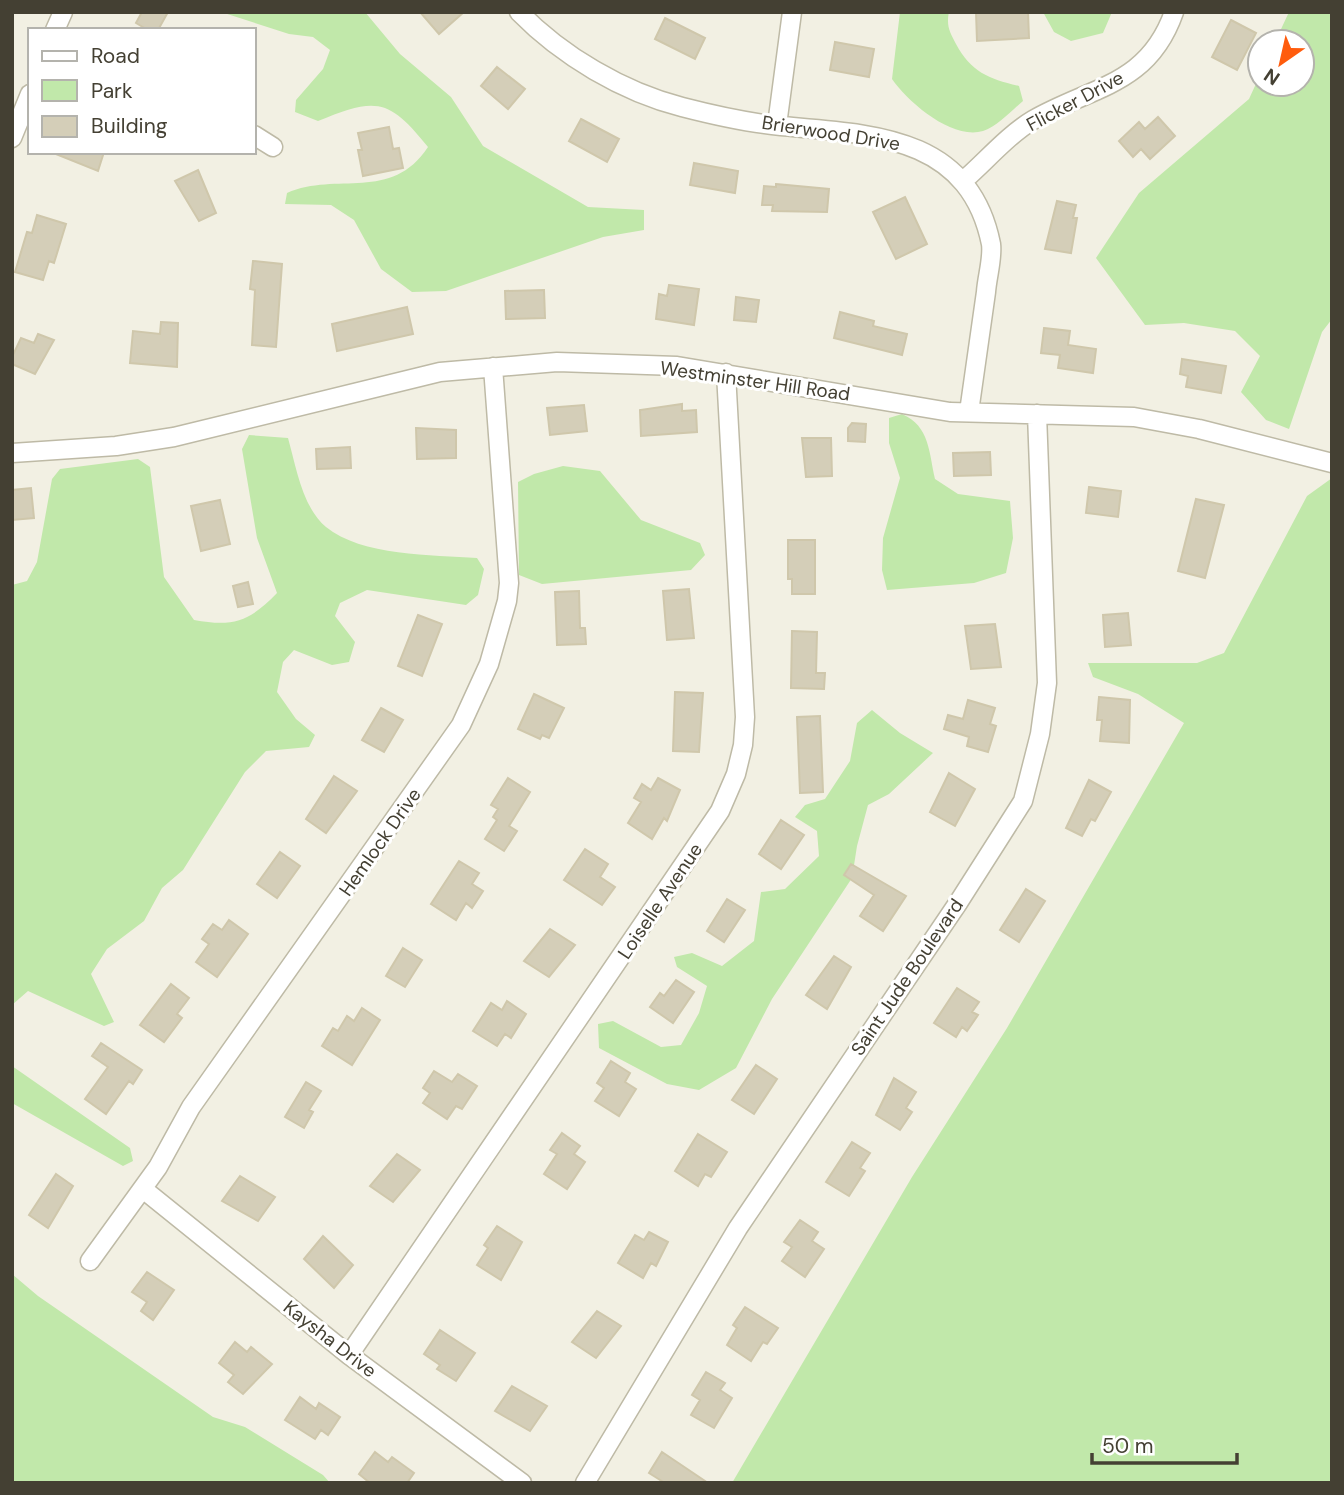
<svg xmlns="http://www.w3.org/2000/svg" width="1344" height="1495" font-family="'DM Sans',sans-serif">
<style>
.green{fill:#c1e8aa}
.building{fill:#d4ceb8;stroke:#cfc7ab;stroke-width:2}
.lines{fill:none;stroke-linecap:round;stroke-linejoin:round}
.street-casing{stroke:#bebaa6;stroke-width:21}
.street{stroke:#fff;stroke-width:18}
.labels{text-anchor:middle;dominant-baseline:central;stroke-width:6;stroke-linejoin:round;paint-order:stroke}
.street-label{font-size:19px;fill:#444033;stroke:#fff}
</style>
<rect width="100%" height="100%" fill="#f2f0e3"/>
<path class="green" d="M221,12H365L400,54L451,97L483,146L588,207L644,210V230L603,237L446,291L412,292L381,269L354,220L331,205L285,204L287,193C337,171 391,203 428,147C389,98 376,97 318,121L295,112L296,100L323,69L330,50L313,37L289,34Z
M900,12H949C946,26 950,32 956,44C971,72 989,79 1019,86L1023,101C1012,110 997,127 983,131C952,140 909,103 892,79Z
M1043,12H1112L1103,33L1071,41L1054,32Z
M1289,12H1332V319L1322,332L1289,429L1266,420L1241,392L1260,356L1235,331L1184,323L1145,325L1096,258L1139,193L1249,99L1260,75V84H1302V42H1275Z
M902,414C930,426 929,453 935,479L958,494L1010,501L1013,538L1006,573L974,583L887,590L882,570L883,538L900,478L889,443V418Z
M249,435L288,438C296,466 302,507 326,527C361,556 433,555 477,558L484,569L478,595L466,605L367,590L340,603L335,616L355,642L349,662L332,665L294,650L283,662L277,692L296,719L315,735L309,747L266,751L245,772L183,870L162,888L144,921L107,949L91,974L114,1022L104,1026L28,991L12,1005V585L27,581L37,562L52,479L60,469L138,459L150,467L164,577L194,620C233,627 249,622 277,593L257,538L242,449Z
M563,466L600,471L641,520L700,543L705,555L691,570L542,584L519,575L518,482L534,474Z
M1332,478V1483H732L912,1177L1007,1028L1184,723L1138,694L1093,677L1088,663H1197L1224,653L1307,496Z
M872,710L900,733L933,753L889,794L868,805L857,846L852,878L772,999L736,1068L699,1090L667,1084L599,1048L598,1024L613,1021L661,1047L681,1045L699,1013L707,986L677,967L674,957L692,953L722,966L754,941L761,892L785,889L819,856L817,831L795,817L805,805L825,799L850,761L857,723Z
M12,1066L130,1148L133,1161L123,1166L12,1103Z
M12,1274L38,1296L213,1417L245,1427L323,1475L330,1483H12Z"/>
<path class="building" d="M142,12H168L158,30H148L136,23Z
M420,12H464L439,34Z
M976,12H1028L1029,38L977,41Z
M665,18L705,38L695,59L655,39Z
M1231,20L1256,33L1237,70L1212,57Z
M835,42L874,49L869,77L830,70Z
M497,67L525,89L508,109L481,86Z
M1158,117L1175,136L1150,159L1141,149L1133,157L1119,141L1139,122L1145,129Z
M581,119L619,139L607,162L569,141Z
M389,127L393,149L399,148L403,168L363,176L358,150H362L358,133Z
M51,152H104L98,171Z
M694,163L738,171L735,193L690,185Z
M198,170L216,213L199,221L175,181Z
M776,184L829,189L827,212L772,211L773,205H762L764,186L776,187Z
M905,197L927,244L896,259L873,212Z
M1057,201L1076,205L1073,218H1077L1071,253L1045,249Z
M37,215L66,224L54,263L49,261L43,280L15,272L27,232L32,233Z
M253,261L282,264L276,347L252,345L255,290L250,289Z
M669,285L699,289L694,325L656,319L659,294L667,296Z
M544,290L545,318L506,319L505,291Z
M736,297L759,300L756,322L734,320Z
M407,307L413,334L337,351L332,324Z
M840,312L874,321L873,326L907,334L902,355L834,338Z
M161,322L178,323L177,367L130,363L133,331L160,334Z
M1044,328L1070,331L1068,345L1096,349L1093,373L1058,368L1060,355L1041,353Z
M38,334L54,340L35,374L12,364V357L21,338L34,343Z
M1182,359L1226,366L1221,393L1186,387L1188,376L1180,374Z
M682,404V411L696,410L697,432L641,436L640,410Z
M584,405L587,431L550,435L547,408Z
M852,423L866,424L865,442L848,441V428Z
M416,428L456,430V458L417,459Z
M802,438H831L832,476L806,477Z
M350,447L351,468L317,469L316,449Z
M990,452L991,475L954,476L953,453Z
M1089,487L1121,491L1118,517L1086,513Z
M31,488L34,518L12,520V490Z
M1196,499L1224,505L1205,578L1178,571Z
M220,500L230,544L201,551L191,506Z
M788,540H815V594H792V579H788Z
M248,582L253,604L238,607L233,586Z
M689,589L694,638L667,640L663,591Z
M579,591L580,628H585L586,644L557,645L555,592Z
M1128,613L1131,645L1105,647L1103,615Z
M418,615L442,624L422,676L398,666Z
M995,624L1001,667L971,669L965,626Z
M792,631L817,632L816,673H825L824,689L791,688Z
M675,692L703,693L699,752L673,751Z
M534,694L564,708L549,738L542,735L540,739L518,729Z
M1099,697L1130,700L1129,743L1100,741L1102,720H1097Z
M968,700L995,708L990,724L996,726L988,752L967,746L969,737L944,729L948,715L963,719Z
M381,708L403,720L384,752L362,740Z
M820,716L823,792L800,793L797,717Z
M949,773L975,789L955,826L930,812Z
M334,776L357,791L326,833L306,819Z
M508,778L530,792L509,826L517,831L504,851L485,839L497,820L493,817L498,809L491,805Z
M658,778L680,790L667,821L664,818L652,839L628,823L641,802L634,798L642,784L651,790Z
M1089,780L1111,792L1095,821L1091,819L1082,836L1066,828Z
M781,820L804,835L781,869L759,854Z
M585,849L608,864L600,877L615,887L602,905L564,880Z
M280,852L300,866L277,898L257,884Z
M459,861L479,873L472,884L483,891L472,908L466,903L456,920L431,904Z
M851,864L906,896L883,931L860,916L874,895L844,875Z
M1026,889L1045,901L1019,942L1000,930Z
M727,899L745,910L724,942L707,931Z
M229,920L248,934L217,977L196,962L209,944L202,939L213,924L222,930Z
M550,929L575,945L549,977L524,961Z
M403,948L422,960L405,987L386,976Z
M834,956L851,967L827,1009L806,995Z
M676,980L694,992L673,1023L650,1007L660,993L664,996Z
M171,984L189,998L177,1014L182,1018L164,1042L140,1025Z
M957,988L979,1002L972,1012L978,1015L967,1031L962,1027L956,1037L934,1023Z
M507,1001L526,1014L511,1038L505,1034L497,1046L473,1031L491,1003L502,1010Z
M362,1008L380,1020L352,1065L322,1046L333,1028L338,1031L347,1016L354,1021Z
M101,1043L142,1070L133,1084L129,1081L106,1114L85,1099L108,1067L92,1056Z
M611,1061L630,1073L625,1082L636,1089L619,1116L595,1101L604,1088L597,1083Z
M756,1065L777,1079L754,1114L732,1100Z
M434,1071L452,1082L458,1074L477,1086L462,1109L456,1106L447,1119L423,1103L430,1093L423,1088Z
M894,1078L916,1092L906,1108L912,1112L900,1130L876,1115Z
M306,1082L321,1091L309,1110L313,1112L304,1128L285,1117Z
M562,1133L580,1146L574,1154L585,1162L567,1189L544,1174L557,1154L550,1150Z
M698,1134L727,1152L711,1177L705,1174L698,1186L675,1171Z
M852,1142L870,1153L860,1168L865,1171L849,1196L826,1182Z
M397,1154L420,1170L393,1202L370,1186Z
M56,1174L73,1186L48,1228L29,1215Z
M240,1176L275,1197L258,1221L222,1201Z
M800,1220L818,1232L812,1241L824,1249L805,1277L782,1261L792,1247L784,1242Z
M497,1226L522,1242L501,1280L477,1265L488,1248L484,1245Z
M649,1232L668,1242L656,1266L651,1263L643,1278L618,1263L635,1235L644,1240Z
M323,1236L353,1265L334,1288L304,1259Z
M147,1272L174,1290L153,1320L141,1311L147,1302L132,1292Z
M745,1307L778,1328L767,1344L763,1342L751,1361L727,1345L737,1328L733,1325Z
M597,1311L621,1326L596,1358L572,1342Z
M440,1330L475,1353L456,1381L437,1369L440,1365L424,1354Z
M235,1342L247,1352L251,1347L272,1364L243,1394L228,1382L234,1375L219,1363Z
M706,1372L725,1383L720,1390L732,1398L714,1428L691,1415L700,1400L692,1395Z
M512,1386L547,1406L530,1431L495,1411Z
M300,1397L316,1409L319,1403L340,1417L328,1435L321,1430L315,1439L285,1420Z
M375,1452L388,1462L392,1457L414,1473L407,1483H370L359,1474Z
M662,1452L708,1483H665L649,1473Z"/>
<g class="lines">
<defs>
<path id="street" d="M519,12C562,56 623,92 682,107C713,115 749,123 781,126C871,134 969,135 991,244C993,258 987,277 986,292C980,332 975,372 969,412
M55,30L63,12
M777,125L792,12
M254,135L273,147
M12,138L30,94
M963,181C985,162 1008,135 1033,120C1092,86 1148,86 1174,12
M12,453L116,446L174,437L440,372L557,362L677,366L950,412L1134,417L1199,429L1332,463
M143,1189L349,1355L522,1483
M90,1261L158,1167L191,1107L461,725L489,664L507,601L509,583L493,367
M349,1355L720,811L736,774L743,745L745,717L726,373
M585,1483L738,1228L958,903L1023,801L1040,734L1047,683L1037,414"/>
</defs>
<use href="#street" class="street-casing"/>
<use href="#street" class="street"/>
</g>
<g class="labels">
<g class="street-label">
<text transform="translate(1075 101) rotate(-28)">Flicker Drive</text>
<text transform="translate(831 133) rotate(9)">Brierwood Drive</text>
<text transform="translate(755 381) rotate(8)">Westminster Hill Road</text>
<text transform="translate(380 842) rotate(-55)">Hemlock Drive</text>
<text transform="translate(660 901) rotate(-56)">Loiselle Avenue</text>
<text transform="translate(907 977) rotate(-56)">Saint Jude Boulevard</text>
<text transform="translate(330 1339) rotate(38)">Kaysha Drive</text>
</g>
</g>
<rect width="1344" height="1495" fill="none" stroke="#444033" stroke-width="28"/>
<rect x="28" y="28" width="228" height="126" fill="#ffffff" stroke="#b4b3ad" stroke-width="2"/>
<rect x="42" y="51" width="35" height="10" fill="#ffffff" stroke="#b4b3ad" stroke-width="2"/>
<text x="91" y="63" font-size="21" fill="#444033">Road</text>
<rect x="42" y="80" width="35" height="21" fill="#c1e8aa" stroke="#b4b3ad" stroke-width="2"/>
<text x="91" y="98" font-size="21" fill="#444033">Park</text>
<rect x="42" y="116" width="35" height="21" fill="#d4ceb8" stroke="#b4b3ad" stroke-width="2"/>
<text x="91" y="133" font-size="21" fill="#444033">Building</text>
<g transform="translate(1281 63) rotate(214)"><circle r="33" fill="#ffffff" stroke="#b4b3ad" stroke-width="2"/>
<path d="M0-5L12 26L0 18L-12 26Z" fill="#ff5c0d"/>
<text y="-10" font-size="19" font-weight="bold" text-anchor="middle" fill="#444033">N</text>
</g>
<path d="M1092 1453v10h145v-10" fill="none" stroke="#444033" stroke-width="3.5"/>
<text x="1102" y="1453" font-size="21" fill="#444033" stroke="#ffffff" stroke-width="5" paint-order="stroke">50 m</text>
</svg>
